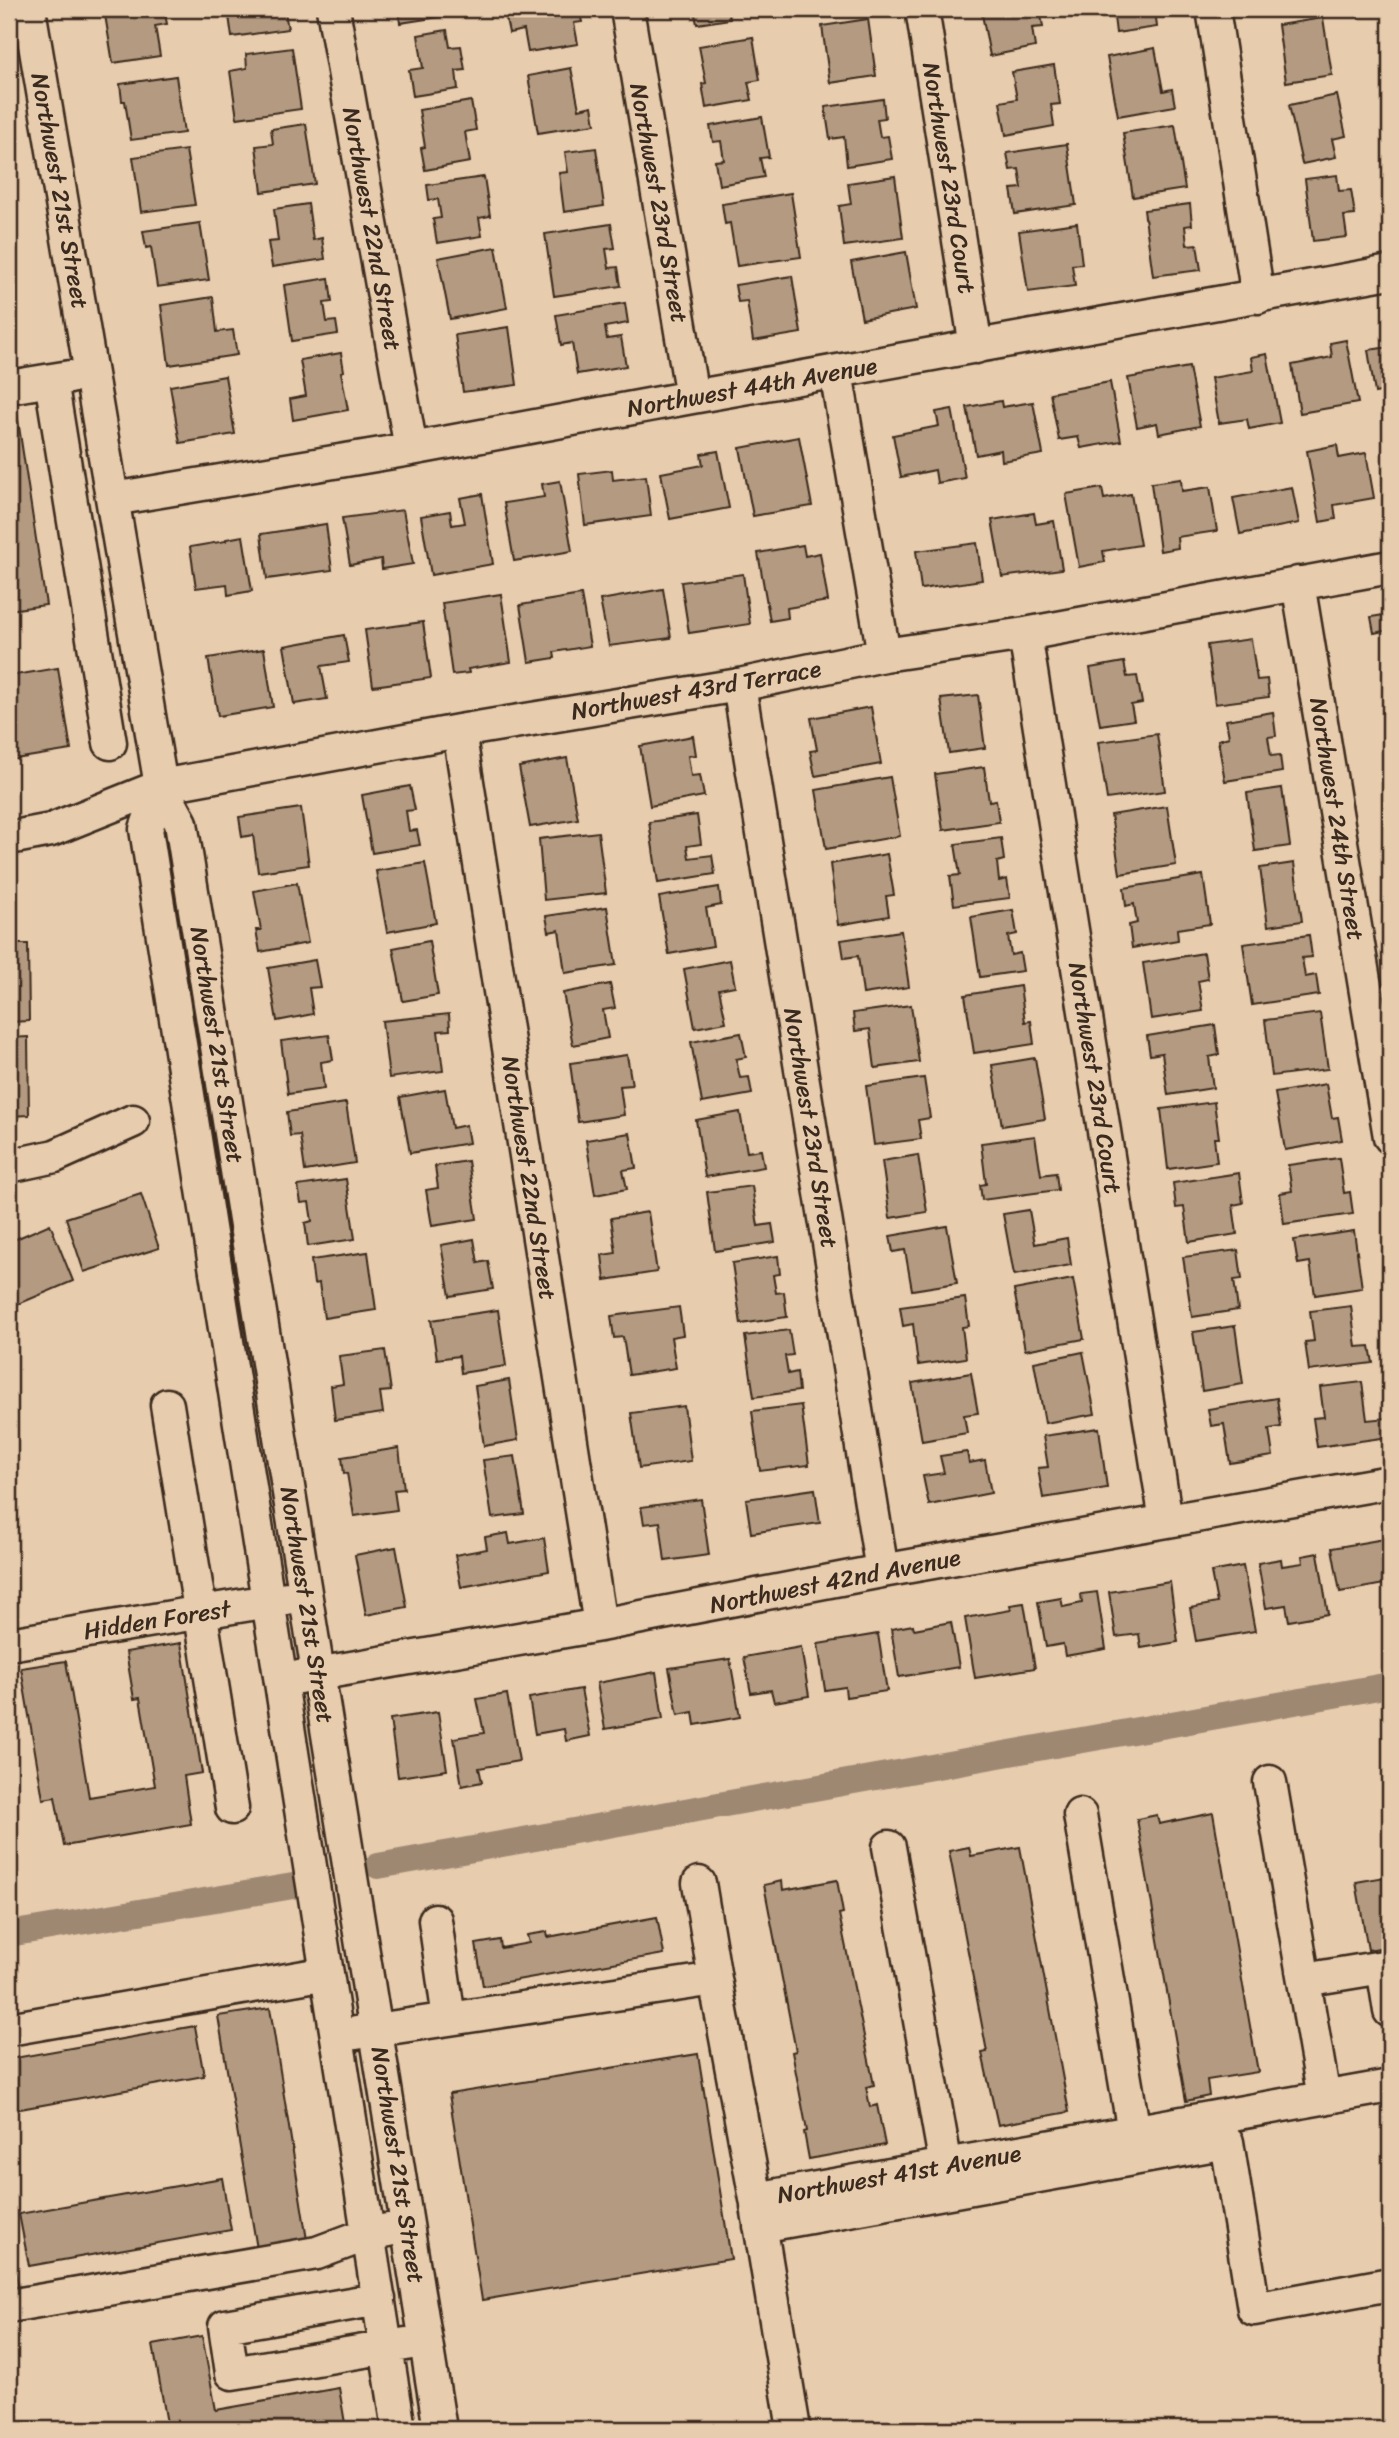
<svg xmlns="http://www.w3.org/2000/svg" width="1399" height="2438" font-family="Sriracha,sans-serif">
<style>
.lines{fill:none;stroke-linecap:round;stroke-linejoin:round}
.canal{stroke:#9e8872;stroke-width:26}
.building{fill:#b39a81;stroke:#3b2a1e;stroke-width:2}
.minor-casing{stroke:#3b2a1e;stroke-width:37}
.minor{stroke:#e7ccae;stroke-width:32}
.labels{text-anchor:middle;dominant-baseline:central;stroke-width:7;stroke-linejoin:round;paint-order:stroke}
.street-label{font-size:24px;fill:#3b2a1e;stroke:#e7ccae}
</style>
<rect width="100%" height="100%" fill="#e7ccae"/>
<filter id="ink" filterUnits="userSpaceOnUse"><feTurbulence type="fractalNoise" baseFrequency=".0143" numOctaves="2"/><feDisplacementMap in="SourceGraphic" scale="14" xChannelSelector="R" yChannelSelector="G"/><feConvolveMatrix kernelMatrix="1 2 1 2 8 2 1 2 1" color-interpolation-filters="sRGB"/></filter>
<g filter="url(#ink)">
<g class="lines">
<path class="canal" d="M378,1866L1390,1685
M9,1934L293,1886"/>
</g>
<path class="building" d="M104,9H164L167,24L155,26L160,56L113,63Z
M228,9H270V14L285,12L288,29L232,37Z
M398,9H445L446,16L400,23Z
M504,9H579L582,22L574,23L578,44L528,52L524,30L509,33Z
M694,9H728L730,19L697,24Z
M981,9H1040L1043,27L1032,28L1035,47L990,56Z
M1113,9H1155L1157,27L1116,33Z
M1323,18L1332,75L1286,82L1278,25Z
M868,19L876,76L830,83L822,26Z
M447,30L450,47L461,46L465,70L456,71L458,89L413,96L409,70L423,68L418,35Z
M753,37L760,80L748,82L752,100L706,108L702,84L706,83L699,46Z
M292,48L301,109L237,118L230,71L247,68L246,54Z
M1155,48L1163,91L1172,89L1175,106L1118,116L1107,57Z
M1054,65L1060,104L1051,105L1054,126L1006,135L1000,102L1017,99L1012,72Z
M571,68L579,109L592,106L595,124L538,133L528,76Z
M176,76L184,133L131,140L125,101H122L120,84Z
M1337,95L1346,136L1332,139L1336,157L1302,164L1289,105Z
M883,99L885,118L877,119L880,137L888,136L892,159L847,166L844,137L830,139L825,107Z
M471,101L476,130L465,132L470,162L425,170L421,148L425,147L419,110Z
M762,117L769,157L760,158L764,177L719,185L715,161L724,160L721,141L713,142L710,126Z
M306,124L315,184L262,192L256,146L273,144L271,129Z
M1175,125L1185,189L1133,197L1123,133Z
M1067,144L1076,205L1015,214L1011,189L1022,188L1019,169L1010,170L1007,153Z
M596,148L604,206L564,212L559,173L568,172L565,152Z
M186,150L195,205L141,212L133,157Z
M1337,175L1339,191L1351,190L1355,215L1344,216L1347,237L1313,241L1305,179Z
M895,176L903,238L844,246L839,206L851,204L848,183Z
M484,177L490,216L479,218L482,236L437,243L433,219L441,218L438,199L429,200L427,185Z
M791,193L801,257L737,266L730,223L725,224L722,204Z
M308,204L313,240L322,238L325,259L272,267L268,242L278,241L274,209Z
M1190,204L1192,225L1185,226L1187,245L1197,244L1201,270L1153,276L1144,210Z
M200,223L209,280L157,287L151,247L146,248L143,231Z
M1077,223L1082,264L1072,265L1075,286L1028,292L1019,231Z
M611,224L615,248L606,249L609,268L618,267L621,286L554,296L545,234Z
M496,247L507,308L450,319L438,258Z
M906,252L916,309L862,319L851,262Z
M792,276L801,333L753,341L747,301L738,302L735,285Z
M329,278L332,302L324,303L327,322L336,321L338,334L292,341L284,285Z
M213,297L217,332L233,330L237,355L169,365L161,305Z
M625,303L628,323L605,327L607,339L621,337L626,366L577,374L572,343L561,345L556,315Z
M509,327L517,385L463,392L455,335Z
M1346,340L1358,403L1300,413L1292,365L1332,357L1330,343Z
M1390,347V390L1375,393L1368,350Z
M341,353L344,371L341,372L348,410L293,420L290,399L306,396L300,360Z
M1267,354L1280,423L1249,429L1247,419L1219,423L1211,378L1253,371L1251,357Z
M1189,367L1200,426L1159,434L1157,423L1137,427L1128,378Z
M225,376L235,434L180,443L170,386Z
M1110,382L1121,441L1081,448L1078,437L1059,440L1050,393Z
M15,400L46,605L9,610V401Z
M1001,401L1002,407L1033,402L1043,454L1002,461L1001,450L976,455L967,407Z
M952,409L965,478L937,483L935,470L901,477L893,435L939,426L936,412Z
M799,437L812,506L753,516L740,448Z
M1337,445L1339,458L1366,453L1374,498L1334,505L1336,519L1320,522L1307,451Z
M718,451L729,508L670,519L661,473L703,465L701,454Z
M612,470L613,480L646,476L651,516L585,525L579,474Z
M1181,479L1182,491L1210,487L1217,531L1177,537L1178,548L1160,551L1151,483Z
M560,481L572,551L514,561L504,503L544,497L542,484Z
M1292,487L1299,523L1240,534L1233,498Z
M1102,488L1104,499L1131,494L1140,545L1103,551L1105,562L1079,567L1066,494Z
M482,494L493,564L431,575L421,516L450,511L452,525L465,523L460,498Z
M403,510L413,564L382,569L381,559L350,565L342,518Z
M1034,513L1036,524L1054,521L1062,569L1002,577L992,520Z
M326,524L332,570L267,579L261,534Z
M243,536L252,591L228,595L227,584L196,588L190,547L226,541V539Z
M977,543L982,580L921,589L916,551Z
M803,545L805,556L820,553L828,601L787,608L788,618L770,621L758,553Z
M743,574L750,624L689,633L681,582Z
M663,589L671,638L609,646L600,600Z
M501,594L511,662L468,669L469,673L452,675L442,603Z
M581,595L590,646L554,652L555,658L529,662L520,605Z
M1390,614V640L1389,630L1374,633L1371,617Z
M423,622L431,678L373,686L365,630Z
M344,635L349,662L321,666L327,699L294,704L284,646Z
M1251,639L1257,680L1267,679L1269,697L1215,704L1207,645Z
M264,649L273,707L218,716L208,658Z
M1124,662L1127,677L1137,676L1142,703L1131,705L1134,720L1100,725L1090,668Z
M58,668L71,750L9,760V676Z
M978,695L985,748L949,753L941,699Z
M871,707L881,764L815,776L810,751L817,750L811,718Z
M1273,712L1276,736L1268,737L1271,756L1280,755L1282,772L1225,781L1218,740L1229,737L1226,720Z
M1157,734L1165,791L1107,799L1098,742Z
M693,736L696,755L688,756L691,776L700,775L704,796L650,806L640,746Z
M567,758L578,819L530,827L519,767Z
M984,767L989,801L996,800L999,822L943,830L935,774Z
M890,777L900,836L826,849L816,790Z
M410,786L415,810L406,811L409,831L417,830L420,845L372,853L362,795Z
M1282,788L1290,846L1255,851L1247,793Z
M1167,806L1176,865L1120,874L1111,815Z
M301,808L309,865L258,872L253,835L242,837L239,817Z
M697,815L701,844L687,846L689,858L712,855L715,874L658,883L649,822Z
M598,832L606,893L544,900L539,839Z
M1001,838L1004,860L997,862L999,881L1007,879L1010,898L954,905L950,876L960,875L955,844Z
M887,854L894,895L886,896L889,916L838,925L830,864Z
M425,863L436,923L387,932L376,871Z
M1294,863L1302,921L1268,926L1260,868Z
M1203,875L1210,924L1177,929L1178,940L1132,948L1129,925L1137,923L1134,904L1126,906L1124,888Z
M297,883L308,943L260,952L256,930H261L254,891Z
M719,887L721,905L706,908L713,946L669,954L659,897Z
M607,907L616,965L565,973L559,930L549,932L546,916Z
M1013,910L1017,934L1008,936L1011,955L1020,953L1023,971L980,977L971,917Z
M901,931L909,987L863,994L858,956L844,958L841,940Z
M1309,935L1312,957L1302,958L1305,977L1316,975L1319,995L1252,1005L1243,944Z
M429,941L438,995L403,1001L393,948Z
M9,944H28L29,1021L9,1022Z
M1204,953L1208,979L1198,981L1203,1011L1151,1019L1143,963Z
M315,960L320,987L309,988L313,1014L277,1021L268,968Z
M730,960L735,986L719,989L726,1022L695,1028L684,969Z
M610,984L615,1008L603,1010L608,1038L573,1045L563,993Z
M1020,986L1025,1022L1031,1021L1034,1044L974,1053L965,995Z
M911,1005L919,1062L875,1068L870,1029L855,1031L853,1013Z
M1320,1013L1328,1069L1272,1076L1265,1020Z
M449,1014L450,1030L438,1031L443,1071L389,1078L382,1021Z
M1215,1025L1219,1055L1209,1057L1213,1088L1168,1095L1162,1053L1150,1055L1147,1036Z
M741,1033L746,1057L736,1059L740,1078L749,1077L752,1094L702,1103L691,1042Z
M329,1035L333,1060L321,1062L324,1089L288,1094L281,1041Z
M28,1037L29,1115L9,1116V1038Z
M627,1055L632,1085L620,1086L624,1115L578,1122L570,1063Z
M1035,1058L1045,1119L1002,1126L992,1065Z
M924,1078L930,1118L918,1120L921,1139L874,1145L866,1086Z
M1326,1084L1332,1118L1338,1117L1342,1140L1285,1150L1275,1093Z
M445,1089L452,1128L466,1125L469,1143L410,1153L400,1097Z
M1214,1102L1219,1138H1214L1217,1162L1168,1169L1161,1109Z
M346,1103L355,1163L305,1171L300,1135L290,1136L287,1112Z
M740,1112L747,1152L761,1150L764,1167L705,1177L696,1120Z
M630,1133L636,1168L623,1170L627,1189L595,1195L586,1140Z
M1035,1136L1041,1175L1056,1173L1058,1190L982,1200L980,1185L986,1184L981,1143Z
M918,1155L927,1212L890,1218L882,1161Z
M1339,1158L1344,1193L1350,1192L1353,1214L1284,1224L1280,1193L1292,1191L1288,1165Z
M468,1161L477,1219L432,1226L426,1190L438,1188L435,1166Z
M1239,1173L1243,1203L1233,1205L1237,1234L1189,1242L1184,1207L1176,1208L1173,1183Z
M346,1179L355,1239L308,1246L305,1223L312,1221L309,1202L301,1203L298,1186Z
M752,1186L758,1226L772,1224L775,1242L715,1251L707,1192Z
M141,1194L159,1248L84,1272L66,1218Z
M1029,1210L1035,1244L1067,1238L1071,1265L1014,1275L1003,1214Z
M648,1212L657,1272L605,1280L602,1255L616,1253L611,1218Z
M50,1224L73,1281L9,1308V1242Z
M947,1226L957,1283L912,1290L905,1250L893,1252L890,1236Z
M1354,1231L1362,1288L1315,1295L1310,1262L1298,1264L1294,1240Z
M474,1239L478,1263L488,1261L493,1289L450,1296L441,1245Z
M1238,1250L1242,1279L1234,1280L1238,1310L1192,1317L1183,1257Z
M368,1252L376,1310L324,1318L319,1283L314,1284L311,1260Z
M778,1256L780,1274L773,1275L776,1293L784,1292L787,1317L741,1324L732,1263Z
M1073,1279L1084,1339L1025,1350L1014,1290Z
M965,1298L969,1326L962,1327L966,1358L918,1365L913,1324L903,1326L900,1307Z
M1351,1306L1356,1347L1370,1346L1373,1363L1309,1371L1305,1342L1314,1341L1310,1311Z
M679,1307L683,1335L671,1337L676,1368L629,1375L623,1337L614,1338L611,1316Z
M498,1310L506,1366L461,1373L459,1356L437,1359L431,1320Z
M1235,1326L1243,1384L1202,1391L1193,1332Z
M789,1330L793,1355L785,1356L788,1374L797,1372L799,1391L754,1397L745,1336Z
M385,1350L391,1391L380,1392L383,1413L335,1420L331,1386L343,1384L339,1356Z
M1083,1352L1095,1414L1045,1423L1034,1362Z
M971,1373L978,1413L964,1415L967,1433L922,1441L912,1383Z
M509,1380L518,1440L484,1446L475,1386Z
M1362,1382L1367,1420L1387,1418L1389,1437L1317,1447L1313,1418L1324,1417L1320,1387Z
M1277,1398L1281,1427L1269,1429L1273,1456L1230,1463L1224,1424L1211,1426L1208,1409Z
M801,1405L809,1465L760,1471L752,1411Z
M684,1406L691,1461L639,1468L631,1413Z
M1099,1428L1107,1488L1043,1498L1038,1468L1048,1467L1043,1436Z
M399,1448L404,1489L394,1490L397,1510L354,1516L347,1473L344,1474L342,1457Z
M967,1452L969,1463L985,1460L991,1493L929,1505L923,1476L944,1473L940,1456Z
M515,1456L524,1514L492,1518L483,1460Z
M815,1489L820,1523L751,1533L746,1499Z
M701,1499L709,1555L665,1561L660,1522L644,1524L641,1507Z
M508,1533L510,1544L544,1538L549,1571L461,1587L455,1555L487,1549L485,1537Z
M1390,1538V1583L1340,1592L1332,1548Z
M396,1547L407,1607L366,1615L355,1555Z
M1318,1553L1328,1614L1289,1621L1286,1605L1266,1608L1258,1563L1281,1559L1282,1566L1303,1563L1302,1556Z
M1243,1566L1255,1631L1196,1641L1190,1608L1217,1603L1211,1572Z
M1170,1582L1178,1642L1141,1648L1139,1634L1116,1637L1109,1592Z
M1097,1592L1106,1649L1065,1656L1063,1644L1046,1647L1038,1602L1061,1598L1063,1607L1082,1603L1081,1594Z
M1024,1603L1035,1668L975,1678L965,1618L1011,1610L1010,1605Z
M951,1622L959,1667L899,1677L891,1629L913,1625L914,1629Z
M878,1634L887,1691L846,1697L845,1687L825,1690L818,1644Z
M181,1643L202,1773L184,1776L191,1824L64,1846L55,1797L43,1799L21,1668L66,1661L89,1797L155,1786L140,1698L134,1699L126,1652Z
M801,1647L809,1696L774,1702L771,1690L751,1693L744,1657Z
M730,1659L740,1717L695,1725L693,1712L678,1715L669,1668Z
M656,1672L663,1719L605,1729L597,1683Z
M581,1689L590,1736L566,1741L564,1729L535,1734L529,1698Z
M507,1694L519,1761L479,1768L482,1782L462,1786L454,1738L484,1733L477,1699Z
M438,1712L447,1770L398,1777L390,1719Z
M1213,1813L1258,2072L1207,2080L1209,2096L1186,2101L1137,1819L1157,1815L1159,1824Z
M969,1847L971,1856L1020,1847L1069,2112L998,2125L982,2053L987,2052L949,1851Z
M1390,1876V1946L1368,1950L1356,1882Z
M837,1880L843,1913L839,1914L874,2085L866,2087L870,2107L877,2105L885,2145L809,2159L804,2132L807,2131L792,2052L796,2051L764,1885L782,1881L783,1890Z
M657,1917L664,1954L483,1986L476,1944L500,1940L501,1948L529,1943L527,1935L547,1932L548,1937Z
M270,2008L307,2240L257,2249L218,2016Z
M195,2026L204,2076L9,2111V2059Z
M698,2054L731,2259L482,2300L449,2094Z
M222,2178L231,2230L29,2266L19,2214Z
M9,2238L19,2289L9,2291Z
M202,2336L216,2410L339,2388L346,2429H168L153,2345Z"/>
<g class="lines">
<defs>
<path id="minor" d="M29,9L161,786L181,823L440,2429
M333,9L411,449
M627,9L692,397
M922,9L976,347
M1213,9L1258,297
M836,372L884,655
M51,380L110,743
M9,387L70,377
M113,499L411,449L692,397L1390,272
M1298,583L1390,1137
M1025,634L1166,1521
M739,685L882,1571
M459,731L600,1625
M161,786L146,829L399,2429
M9,838L51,830L161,786L459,731L739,685L884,655L1025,634L1390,567
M9,1166L55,1156L133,1121
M167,1405L232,1808
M9,1644L287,1598
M299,1677L600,1625L882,1571L1390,1482
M1270,1782L1324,2098
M1080,1815L1134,2132
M889,1847L946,2166
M699,1883L715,1979
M435,1920L449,2019
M1304,1980L1383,1967L1390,2011
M9,2029L327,1973
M356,2033L715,1979L756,2199L1390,2086
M757,2206L794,2429
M760,2226L1227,2142L1254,2309L1390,2284
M379,2299L225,2326L232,2373L406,2344
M9,2306L317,2253L368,2234L388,2230"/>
</defs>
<use href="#minor" class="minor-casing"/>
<use href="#minor" class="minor"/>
</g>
</g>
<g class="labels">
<g class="street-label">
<text transform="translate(949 178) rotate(81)">Northwest 23rd Court</text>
<text transform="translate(60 191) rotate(80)">Northwest 21st Street</text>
<text transform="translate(659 203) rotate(80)">Northwest 23rd Street</text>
<text transform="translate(372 229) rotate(80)">Northwest 22nd Street</text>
<text transform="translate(752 387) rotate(-10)">Northwest 44th Avenue</text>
<text transform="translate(696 690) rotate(-10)">Northwest 43rd Terrace</text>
<text transform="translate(1337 819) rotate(81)">Northwest 24th Street</text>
<text transform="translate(217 1045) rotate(81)">Northwest 21st Street</text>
<text transform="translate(1095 1078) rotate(81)">Northwest 23rd Court</text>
<text transform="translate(811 1128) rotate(81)">Northwest 23rd Street</text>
<text transform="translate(529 1178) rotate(81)">Northwest 22nd Street</text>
<text transform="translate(835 1581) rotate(-11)">Northwest 42nd Avenue</text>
<text transform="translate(307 1605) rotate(81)">Northwest 21st Street</text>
<text transform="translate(157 1620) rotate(-9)">Hidden Forest</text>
<text transform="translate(398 2165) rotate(81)">Northwest 21st Street</text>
<text transform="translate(899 2174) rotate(-10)">Northwest 41st Avenue</text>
</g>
</g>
<rect width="1399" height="2438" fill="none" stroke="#e7ccae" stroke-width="35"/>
<rect x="18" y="18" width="1364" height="2403" fill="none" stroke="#3b2a1e" stroke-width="2.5" filter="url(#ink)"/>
</svg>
